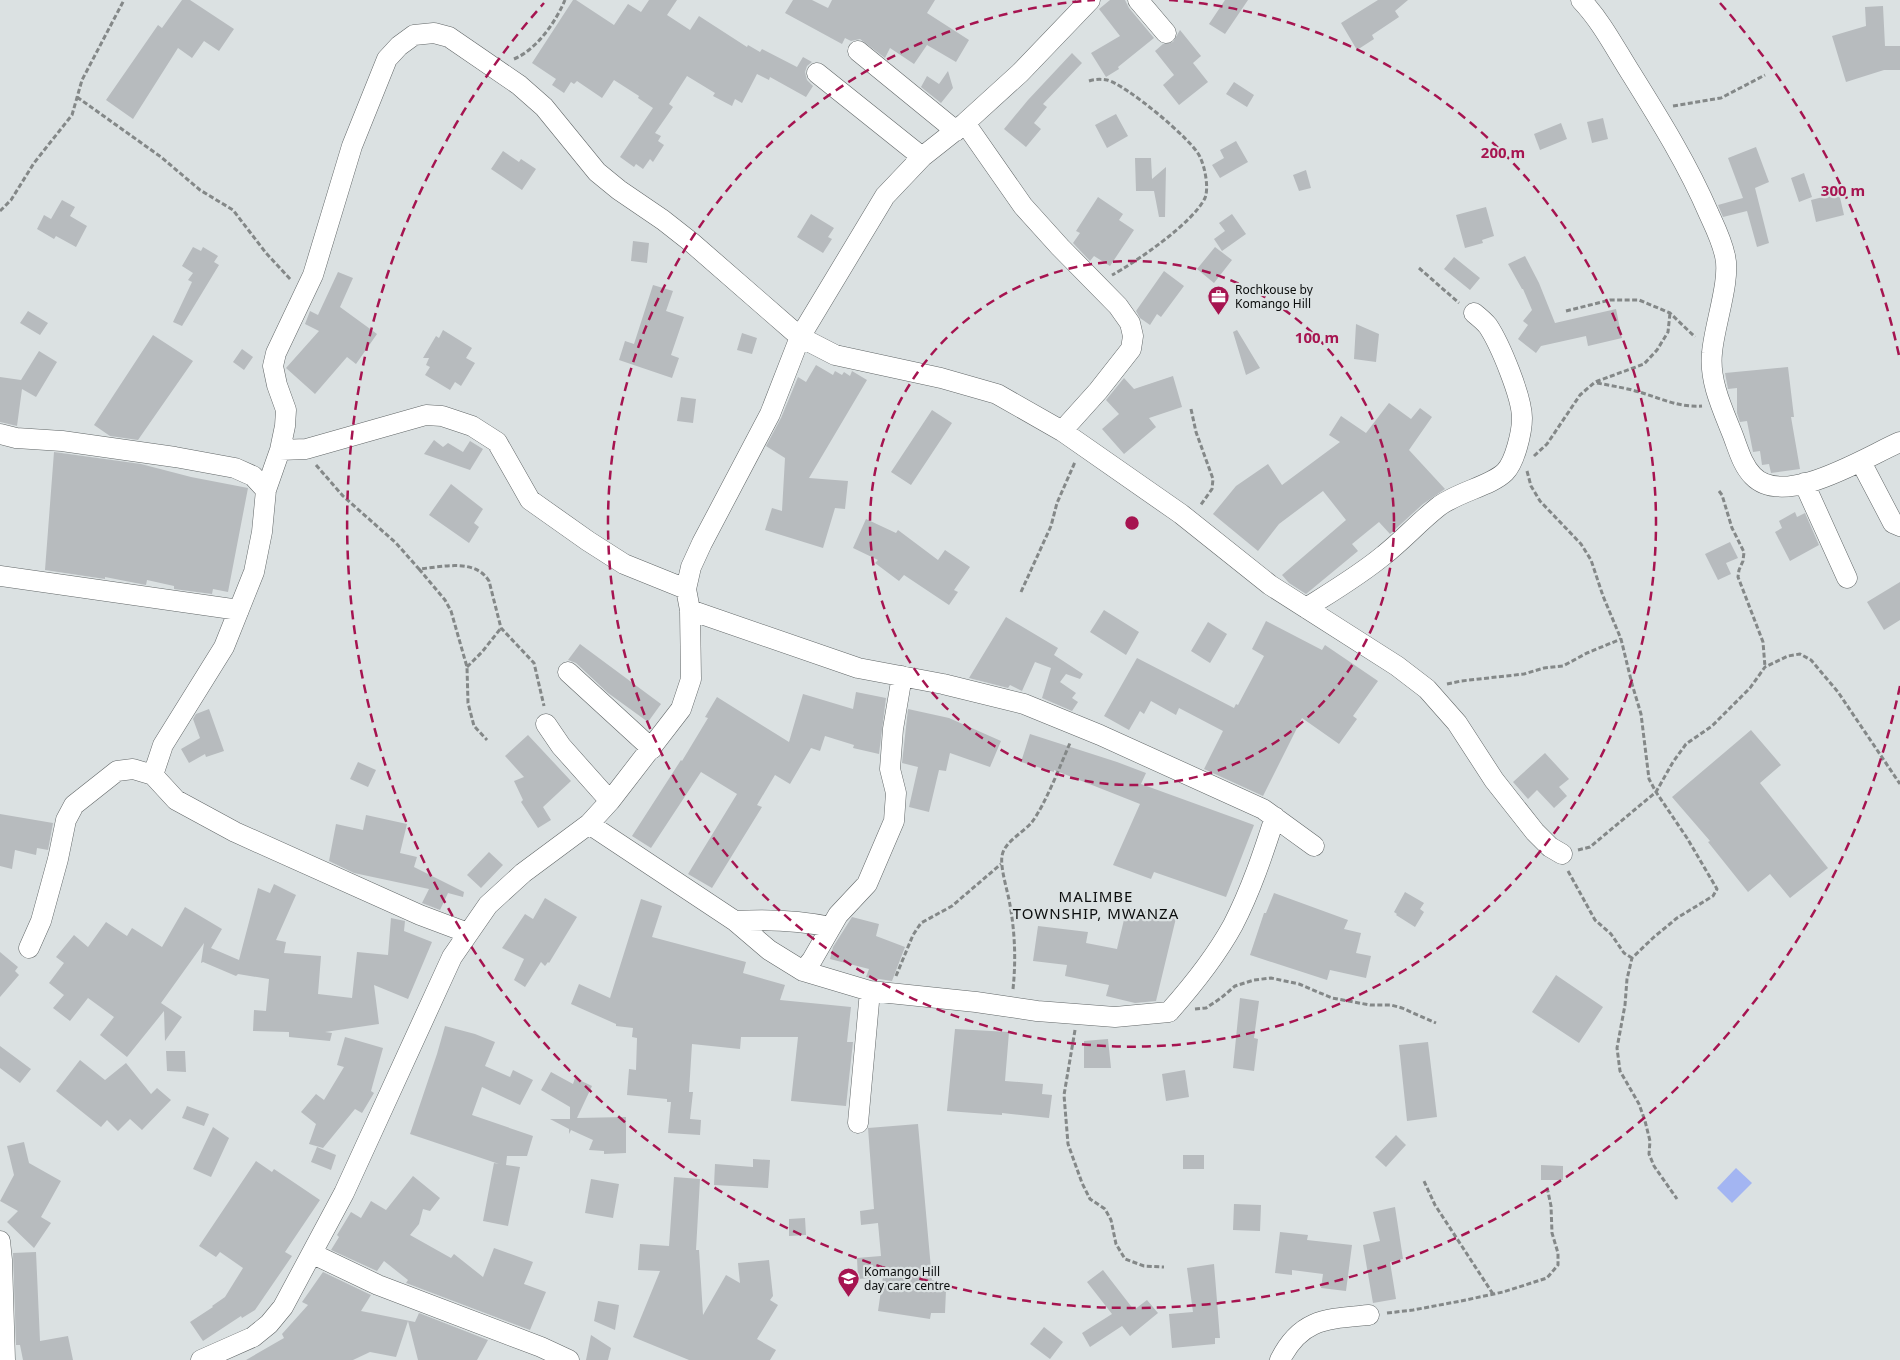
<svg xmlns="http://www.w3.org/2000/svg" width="1900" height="1360" font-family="'Noto Sans',sans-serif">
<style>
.water{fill:#a3b5f2}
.building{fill:#b7bbbe}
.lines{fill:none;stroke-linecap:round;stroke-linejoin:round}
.minor-casing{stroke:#616667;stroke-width:21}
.path{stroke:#848888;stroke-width:3;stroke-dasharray:5 2.5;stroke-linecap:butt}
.minor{stroke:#fff;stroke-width:20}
.ring{fill:none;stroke:#a61450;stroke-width:2.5;stroke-dasharray:9 6}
.labels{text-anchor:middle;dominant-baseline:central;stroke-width:4.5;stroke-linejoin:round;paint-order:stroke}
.poi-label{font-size:12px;fill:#0b0d0d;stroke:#dbe1e2;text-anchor:start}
.quarter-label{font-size:15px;letter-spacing:1px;fill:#0b0d0d;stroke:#dbe1e2}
.centre{fill:#a61450;stroke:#dbe1e2;stroke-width:2.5}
.ring-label{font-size:15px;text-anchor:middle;font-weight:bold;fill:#a61450;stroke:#dbe1e2;stroke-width:4.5;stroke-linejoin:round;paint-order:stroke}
</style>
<rect width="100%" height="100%" fill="#dbe1e2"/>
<path class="water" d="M1736,1168L1752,1183L1732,1203L1717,1188Z"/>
<path class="building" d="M182,0H190L234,29L219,51L204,41L192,58L178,48L133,119L106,100L158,25L162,28Z
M573,0H576L614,25L628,4L641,12L649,0H677L667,15L690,30L699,16L747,47L748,45L760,52L762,49L797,67L803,57L812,62L807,66L805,72L807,80L813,86L806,97L770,77L769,80L757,74L742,103L735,99L732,106L713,96L715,93L687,76L669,104L673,107L655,133L661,136L658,141L664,145L653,162L650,159L643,169L636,164L634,167L620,157L653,108L638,98L639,96L614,80L602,98L577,81L574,84L571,82L564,93L552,85L556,79L532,63Z
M793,0H812L828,8L832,0H935L927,13L969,40L956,62L927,45L914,64L890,48L885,58L860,39L851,41L845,38L842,44L785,13Z
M1110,0H1125L1129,8L1154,38L1118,67L1119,69L1106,77L1091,53L1120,36L1099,9Z
M1225,0H1248L1225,34L1209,24Z
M1378,0H1408L1395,11L1399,17L1372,35L1374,39L1357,50L1341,23Z
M1883,6L1885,46H1900V70H1884L1846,82L1832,36L1866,26L1865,7Z
M1180,30L1201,56L1193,63L1208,82L1179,105L1163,85L1174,75L1155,51L1163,44L1173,42Z
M1072,53L1082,63L1043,104L1047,107L1034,123L1041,129L1026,147L1004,129L1028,100Z
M948,71L953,88L941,103L921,87L927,76L939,84Z
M1234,82L1254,95L1247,107L1226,94Z
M1116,114L1128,136L1107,148L1095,125Z
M1603,118L1608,139L1592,143L1587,122Z
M1561,123L1567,139L1540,150L1534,134Z
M1236,141L1248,162L1220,178L1212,165L1224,158L1220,150Z
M1756,147L1769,182L1755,188L1769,243L1757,247L1747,211L1723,217L1718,205L1743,198L1728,158Z
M503,151L519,162L521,159L536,169L522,190L491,169Z
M1135,158H1151L1152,179L1166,167L1165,217H1159L1154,191H1136Z
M1306,170L1311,188L1299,191L1293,175Z
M1804,173L1812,197L1799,202L1791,178Z
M1839,193L1844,215L1816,222L1811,200Z
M1098,197L1123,214L1119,220L1134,230L1110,266L1094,256L1090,261L1073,243L1080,233L1076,231Z
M62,200L75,207L70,216L87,226L76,247L56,236L54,239L37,229L44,215L51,219Z
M1486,207L1494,236L1482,240L1483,243L1465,248L1456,215Z
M811,214L834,228L828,237L832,239L823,253L797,237Z
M1232,214L1246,234L1222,251L1214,239L1225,231L1219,223Z
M633,241L649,243L647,263L631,261Z
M193,247L201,251L203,247L218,256L214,262L219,265L182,326L173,322L192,282L188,280L193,273L182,266Z
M1215,247L1232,260L1214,283L1197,269Z
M1525,256L1539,283L1555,323L1616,309L1622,338L1588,346L1586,336L1541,346L1536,353L1518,339L1528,325L1523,321L1532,310L1523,289H1522L1508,264Z
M1454,257L1480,278L1470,290L1444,269Z
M1164,271L1184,286L1161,317L1157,314L1150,325L1140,318L1136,311Z
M338,272L353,278L340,307L377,334L356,364L347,357L315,394L286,368L319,331L305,324L310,311L318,315Z
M653,285L673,291L666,311L684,317L671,355L679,358L672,378L619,360L625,341L634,344Z
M28,311L48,323L40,335L20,323Z
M1356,324L1379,334L1376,362L1354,359Z
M443,330L472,348L466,358L475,363L461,386L455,382L450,390L425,375L430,367L426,365L429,358H423L436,336L439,338Z
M1237,330L1260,368L1246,375L1233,332Z
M742,333L757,338L752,354L737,350Z
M153,335L193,361L138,440L110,436L94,425Z
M242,349L253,357L244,370L233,362Z
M39,351L57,362L36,397L22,389L17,426L0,422V377L21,380Z
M816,365L833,375L835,371L842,375L844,372L850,376L852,371L867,380L809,478L848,481L845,509L835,508L823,548L765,530L772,508L782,511L785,458L766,446L781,418L798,377L806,382Z
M1788,367L1794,417H1791L1800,469L1771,473L1769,464L1762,465L1760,451L1753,452L1747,421L1740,422L1737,413V388L1728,389L1725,373Z
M1173,376L1182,407L1149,418L1156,427L1124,454L1102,429L1119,414L1106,400L1124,378L1134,389Z
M681,397L696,399L693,423L677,421Z
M1389,403L1411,419L1420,408L1432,417L1409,450L1445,489L1423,504L1390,534L1379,522L1352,544L1358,551L1306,594L1289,583L1282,575L1346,520L1323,491L1279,524L1258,551L1213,514L1236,486L1268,464L1282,485L1340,442L1329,435L1341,416L1366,433Z
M932,410L952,423L911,485L891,472Z
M434,440L443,447L448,443L463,452L470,441L483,449L470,470L424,454Z
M54,452L141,464L191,477L248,488L228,592L213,589L212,594L174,589V586L147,580L146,585L105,577V579L45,570Z
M451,484L483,509L474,523L479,527L469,543L429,515Z
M1795,512L1797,517L1805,513L1819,545L1790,561L1775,532L1782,528L1779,521Z
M866,519L896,533L898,530L938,560L945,550L970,567L954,590L958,592L949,605L904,575L899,581L875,563L878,560L853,548Z
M1730,542L1738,558L1726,563L1731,574L1718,580L1705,554Z
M1900,582V620L1884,630L1867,602Z
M1104,610L1139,632L1126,655L1090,632Z
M1006,617L1058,648L1054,655L1083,674L1080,679L1066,674L1060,682L1076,693L1072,698L1078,702L1072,711L1042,698L1051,668L1035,662L1022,691L1010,685L1008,688L969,678Z
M1266,621L1322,650L1325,645L1378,681L1353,716L1357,719L1339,744L1302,718L1263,796L1204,769L1223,731L1179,708L1176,715L1151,701L1144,714L1140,711L1129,730L1104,716L1137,658L1234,708L1236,704L1238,705L1264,656L1252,649Z
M1208,622L1227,634L1210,663L1191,651Z
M580,644L661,704L648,722L608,693L576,663L568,660Z
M856,692L886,698L879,754L853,748L854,745L825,736L820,751L811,748L790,784L775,775L757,805L762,807L712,888L688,874L737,794L701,772L651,848L632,836L681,760L682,761L708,718L705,717L717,697L789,742L803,694L853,709Z
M209,709L224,751L206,757L205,754L189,763L181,749L200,738L193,719L196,714Z
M908,709L949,718L1001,741L990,767L950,753L946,771L939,770L929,812L909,807L918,767L902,763Z
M1751,730L1781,765L1760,783L1828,868L1790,898L1770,874L1748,892L1708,842L1710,841L1672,797Z
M1030,734L1117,762L1146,773L1141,784L1254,825L1226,897L1154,872L1151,879L1113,865L1140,804L1054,770V772L1021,762Z
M528,735L571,781L543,807L551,820L538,828L521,802L523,800L514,781L524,777L505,756Z
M1545,753L1569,779L1559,787L1567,796L1554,808L1537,790L1528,799L1513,782Z
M358,762L376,770L368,787L350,779Z
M0,814L53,823L48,850L37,848L36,855L15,850L12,869L0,866Z
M366,815L407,824L400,853L417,857L414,867L464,892L463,897L448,893L440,910L422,903L429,889L354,873L329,861L336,824L363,830Z
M489,852L503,865L481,888L467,875Z
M274,884L296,895L276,940L286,942L284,953L321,956L318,994L352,998L357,952L388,955L391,918L405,921L404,931L432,942L408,999L374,985L379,1024L325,1032L332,1033L330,1041L289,1037V1032L253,1031L254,1010L266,1011L269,979L238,974L236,976L203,962L201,963L204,943L161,1003L182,1017L165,1041L164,1011L127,1057L100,1035L114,1017L88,998L70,1021L53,1008L64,995L49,983L64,963L56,957L74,935L88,947L106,922L127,936L132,928L162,947L185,907L222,929L211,948L239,960L258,888L270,893Z
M1405,892L1424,903L1420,909L1424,912L1415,927L1396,915L1397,914L1394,912Z
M1274,893L1348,920L1344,929L1361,933L1356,953L1371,956L1366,978L1330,970L1327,980L1250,955L1264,913H1266Z
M545,898L577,917L549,963L548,962L545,966L541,962L525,987L514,980L524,959L502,948L525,914L533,919Z
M641,899L662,906L652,937L746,962L743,973L785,985L780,1000L851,1007L847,1042H853L846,1106L791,1101L798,1037H741L740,1049L692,1044L689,1092H693L690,1119L701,1120L700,1135L668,1133L671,1102H667V1099L627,1095L629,1069L636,1070L637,1038L632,1037L633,1028L616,1026V1024L571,1004L579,984L610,998Z
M1127,907L1176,918L1156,1001L1135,1003L1106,996L1109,985L1065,976L1067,965L1033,961L1038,926L1088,932L1086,943L1117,949Z
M852,917L879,924L876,936L905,947L892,981L866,977L869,969L830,959L833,947Z
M0,952L18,967L15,971L19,975L0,997Z
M1556,975L1603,1007L1579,1043L1532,1012Z
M1240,998L1259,1001L1254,1038L1258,1039L1254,1071L1233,1068Z
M445,1026L475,1034L495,1042L485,1066L510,1077L513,1070L533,1080L520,1105L482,1087L472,1115L533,1136L527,1156H507L506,1165L520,1167L508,1226L483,1221L494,1163L499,1164L410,1134L437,1054Z
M955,1029L1009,1032L1005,1081L1043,1084L1042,1094L1052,1095L1049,1118L1002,1113V1115L947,1111Z
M345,1037L383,1048L371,1091L374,1093L362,1113L355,1109L323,1148L309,1144L316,1124L301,1112L316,1094L324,1100L344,1067L337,1065Z
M1108,1039L1111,1068H1084V1041Z
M1428,1042L1437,1117L1407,1121L1399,1045Z
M0,1046L31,1069L20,1083L0,1068Z
M166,1051H185L186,1072L167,1071Z
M80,1060L105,1080L126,1063L151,1094L157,1088L171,1100L142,1130L130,1119L118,1131L107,1120L101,1127L56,1091Z
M1185,1070L1189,1097L1166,1101L1162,1074Z
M551,1072L573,1084L575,1078L592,1086L577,1118L626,1117V1153L604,1154V1151L589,1150L593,1140L571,1130L569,1134V1129L550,1119H570V1107L541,1090Z
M187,1106L209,1114L204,1126L182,1118Z
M918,1124L932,1280L936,1281L935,1289L946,1290L945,1313H931L930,1319L878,1311L883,1277L858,1279L857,1258L881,1256L878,1223L861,1225L860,1211L874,1209L868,1128Z
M213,1127L229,1138L211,1177L193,1169Z
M1396,1135L1406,1145L1386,1167L1375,1157Z
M24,1142L29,1163L61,1181L41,1217L51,1223L34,1248L7,1222L18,1211L0,1201L14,1175L7,1146Z
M317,1147L336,1155L331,1170L311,1162Z
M1183,1155H1204V1169H1183Z
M753,1159L770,1160L768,1188L714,1185L715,1164L753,1167Z
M256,1161L272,1172L274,1169L320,1200L285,1252L292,1256L255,1310L242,1318L241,1316L203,1341L190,1322L213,1307L212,1306L225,1297L243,1268L220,1252L216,1257L199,1246Z
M1541,1165L1563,1166V1180H1541Z
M413,1176L440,1198L430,1211L423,1209L419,1224L410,1235L451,1258L454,1254L483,1277L494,1248L533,1262L524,1284L546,1292L530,1330L406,1283L408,1280L384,1261L377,1271L331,1250L339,1237L337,1235L351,1212L361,1218L371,1201L386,1210Z
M674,1177L700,1179L696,1250H699L703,1315L726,1275L740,1283L738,1263L769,1260L773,1296L770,1300L778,1305L757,1339L776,1350L770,1360H689L633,1337L660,1271L638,1270L640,1244L669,1246Z
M591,1179L619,1184L613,1218L585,1213Z
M1234,1204L1261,1205L1260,1231L1233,1230Z
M1395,1207L1403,1259L1390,1262L1396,1299L1373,1303L1363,1245L1380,1241L1373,1212Z
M805,1218L806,1235L789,1236V1219Z
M1280,1232L1308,1235L1307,1240L1352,1245L1346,1291L1321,1288L1323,1274L1292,1270V1275L1275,1273Z
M36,1252L40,1341L68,1336L73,1360H23L20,1345H16L13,1253Z
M1214,1264L1220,1338H1215V1344L1172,1348L1169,1314L1193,1312L1187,1268Z
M1103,1270L1134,1310L1147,1300L1158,1313L1130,1336L1122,1326L1090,1347L1082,1333L1112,1314L1087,1282Z
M323,1272L371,1295L361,1311L415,1322L419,1313L488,1340L477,1360H418L408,1321L396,1357L370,1352L353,1360H246L284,1338L282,1334L308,1305L302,1302Z
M598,1301L619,1305L615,1330L594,1321Z
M1044,1327L1063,1342L1050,1359L1030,1344Z
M591,1335L611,1348L608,1360H586Z"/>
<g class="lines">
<defs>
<path id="minor" d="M1138,0L1166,33
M1581,0C1602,22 1616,50 1632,75C1660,120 1688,165 1709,214C1715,227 1722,241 1725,256C1731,280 1714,326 1712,353C1709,380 1722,408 1732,433C1738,448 1742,465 1753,476C1785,509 1867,456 1900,442
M858,51L956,131
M817,73L922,157
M965,123L1023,206L1060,247L1118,306L1130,323L1133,336L1131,349L1098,391L1062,431
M0,434L16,438L62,441L175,457L235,468L253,476L266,490
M280,450L306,449L426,415L442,416L472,426L497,442L530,500L588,541L624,564L686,589
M1861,462L1893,523L1900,526
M1804,483L1847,578
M0,576L239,610
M1306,608C1333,591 1360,575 1384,555C1403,540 1419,522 1438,507C1457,492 1491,486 1505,472C1515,462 1522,432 1522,418C1522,397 1500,344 1488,326C1484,321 1479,317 1474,313
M690,610L858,668L943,684L1024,704L1100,735L1263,809L1314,846
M568,672L652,749
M546,724L561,746L610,801
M589,824L735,921L769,950L803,971L870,991L976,1002L1037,1011L1115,1017L1169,1012C1193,985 1216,956 1233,925C1251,890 1263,854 1275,817
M735,921C768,919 798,920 831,927
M468,933L420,915L235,832L176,800L153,775L163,745L224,647L254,572L262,532L266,490L280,450L285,426L286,410L277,385L273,366L276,353L313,275L352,146L387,59L399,46L414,35L434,33L449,37L519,85L544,107L597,172L619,190L663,220L691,242L800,337L835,355L941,378L997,394L1062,431L1181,514L1270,585L1397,666L1427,689L1457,723L1494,780L1535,832L1550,847L1562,854
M29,948L41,921L58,859L66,820L74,805L117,771L133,769L153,775
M803,971L812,960L838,915L867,884L894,821L896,793L890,769L893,729L902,676
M858,1123L870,991
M0,1241L2,1260L5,1360
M313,1254L378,1285L541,1347L569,1360
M201,1360L253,1337L269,1324L283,1307L344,1193L452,957L488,905L523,873L589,824L610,801L681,709L691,679L690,610L686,589L691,567L702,543L770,414L800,337L885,196L922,157L965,123L1020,73L1090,0
M1280,1360C1301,1318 1327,1319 1369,1315"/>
</defs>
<use href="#minor" class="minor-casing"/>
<path class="path" d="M514,59C537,49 555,23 565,0
M1089,81C1095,79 1101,79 1107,80C1125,84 1193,140 1200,157C1205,167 1209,188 1205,198C1193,223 1136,262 1112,275
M77,97L161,157L200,190L233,210L266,253L291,280
M1673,106L1721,98L1765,75
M0,211L11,200L34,163L72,115L82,80L124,0
M1419,268L1459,303
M1566,311L1610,300H1639L1670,313L1695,337
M1597,383C1608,385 1620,387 1632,390C1656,396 1677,408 1702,406
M1191,409L1196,432L1213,479L1212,489L1200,506
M1534,456L1547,444L1580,395L1595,382L1644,364L1657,350L1668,332L1670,313
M316,465L343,496L396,543L419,569C442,567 475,558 489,581L501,628L534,663L544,706
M1527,471L1531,486L1540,501L1581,544L1591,560L1603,596L1621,639L1632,684L1641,714L1649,779L1656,792L1687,838L1717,889L1713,896L1677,918L1654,937L1632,958L1627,979L1625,1005L1617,1048L1620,1071L1639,1104L1645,1121L1650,1141L1649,1154L1654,1166L1677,1199
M1719,491L1722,495L1732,528L1744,552L1743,561L1739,570L1738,577L1763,642L1765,667
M419,569L445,600L451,611L467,667L468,703L474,726L487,740
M1021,592L1051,526L1057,503L1075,462
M467,667L482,652L501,628
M1447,684L1461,681L1524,674L1544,668L1563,666L1587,653L1621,639
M1578,850L1590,847L1656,792L1673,762L1686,744L1712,726L1750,688L1765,667L1788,656L1800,654L1811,660L1838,692L1900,784
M1568,871L1595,920L1611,934L1624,953L1632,958
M896,976L913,935L921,923L952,906L1001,864
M1013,989C1016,961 1015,933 1010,905C1008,892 1000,868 1002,856C1004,842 1023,833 1032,822C1046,803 1060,766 1070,743
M1195,1009L1206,1008L1221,998L1235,986L1254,980L1271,978L1299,984L1332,998L1370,1005H1391L1402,1008L1436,1023
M1075,1030L1064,1095L1068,1144L1082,1183L1090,1199L1105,1209L1111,1220L1116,1244L1125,1259L1144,1266L1164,1267
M1424,1181L1435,1205L1493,1294
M1387,1313L1413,1310L1461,1301L1503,1292L1547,1278L1558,1265V1253L1552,1233L1551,1206L1547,1187"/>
<use href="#minor" class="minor"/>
</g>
<g class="ring">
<circle cx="1132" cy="523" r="262"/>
<path d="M1169 0A524 524 0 1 1 1095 0"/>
<path d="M1900 686A785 785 0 1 1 544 3M1720 3A785 785 0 0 1 1900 360"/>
</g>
<defs>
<symbol id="office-pin" viewBox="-11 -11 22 30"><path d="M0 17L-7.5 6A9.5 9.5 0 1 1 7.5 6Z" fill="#a61450" stroke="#dbe1e2"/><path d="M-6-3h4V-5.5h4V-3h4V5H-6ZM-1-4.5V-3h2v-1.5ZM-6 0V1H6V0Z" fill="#fff"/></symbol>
<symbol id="school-pin" viewBox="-11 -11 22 30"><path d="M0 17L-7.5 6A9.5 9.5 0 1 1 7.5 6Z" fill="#a61450" stroke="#dbe1e2"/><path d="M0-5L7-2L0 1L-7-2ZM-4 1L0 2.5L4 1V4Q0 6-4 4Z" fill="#fff"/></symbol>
</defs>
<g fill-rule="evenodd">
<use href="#office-pin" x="1206" y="284" width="25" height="34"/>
<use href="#school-pin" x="836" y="1266" width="25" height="34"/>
</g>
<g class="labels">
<g class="poi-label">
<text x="1235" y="289">Rochkouse by<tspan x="1235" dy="14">Komango Hill</tspan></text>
<text x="864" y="1271">Komango Hill<tspan x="864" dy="14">day care centre</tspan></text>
</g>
<g class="quarter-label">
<text x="1096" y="896">MALIMBE<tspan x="1096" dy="17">TOWNSHIP, MWANZA</tspan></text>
</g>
</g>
<circle cx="1132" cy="523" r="8" class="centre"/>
<g class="ring-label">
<text x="1503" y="158">200 m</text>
<text x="1843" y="196">300 m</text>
<text x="1317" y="343">100 m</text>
</g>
</svg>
